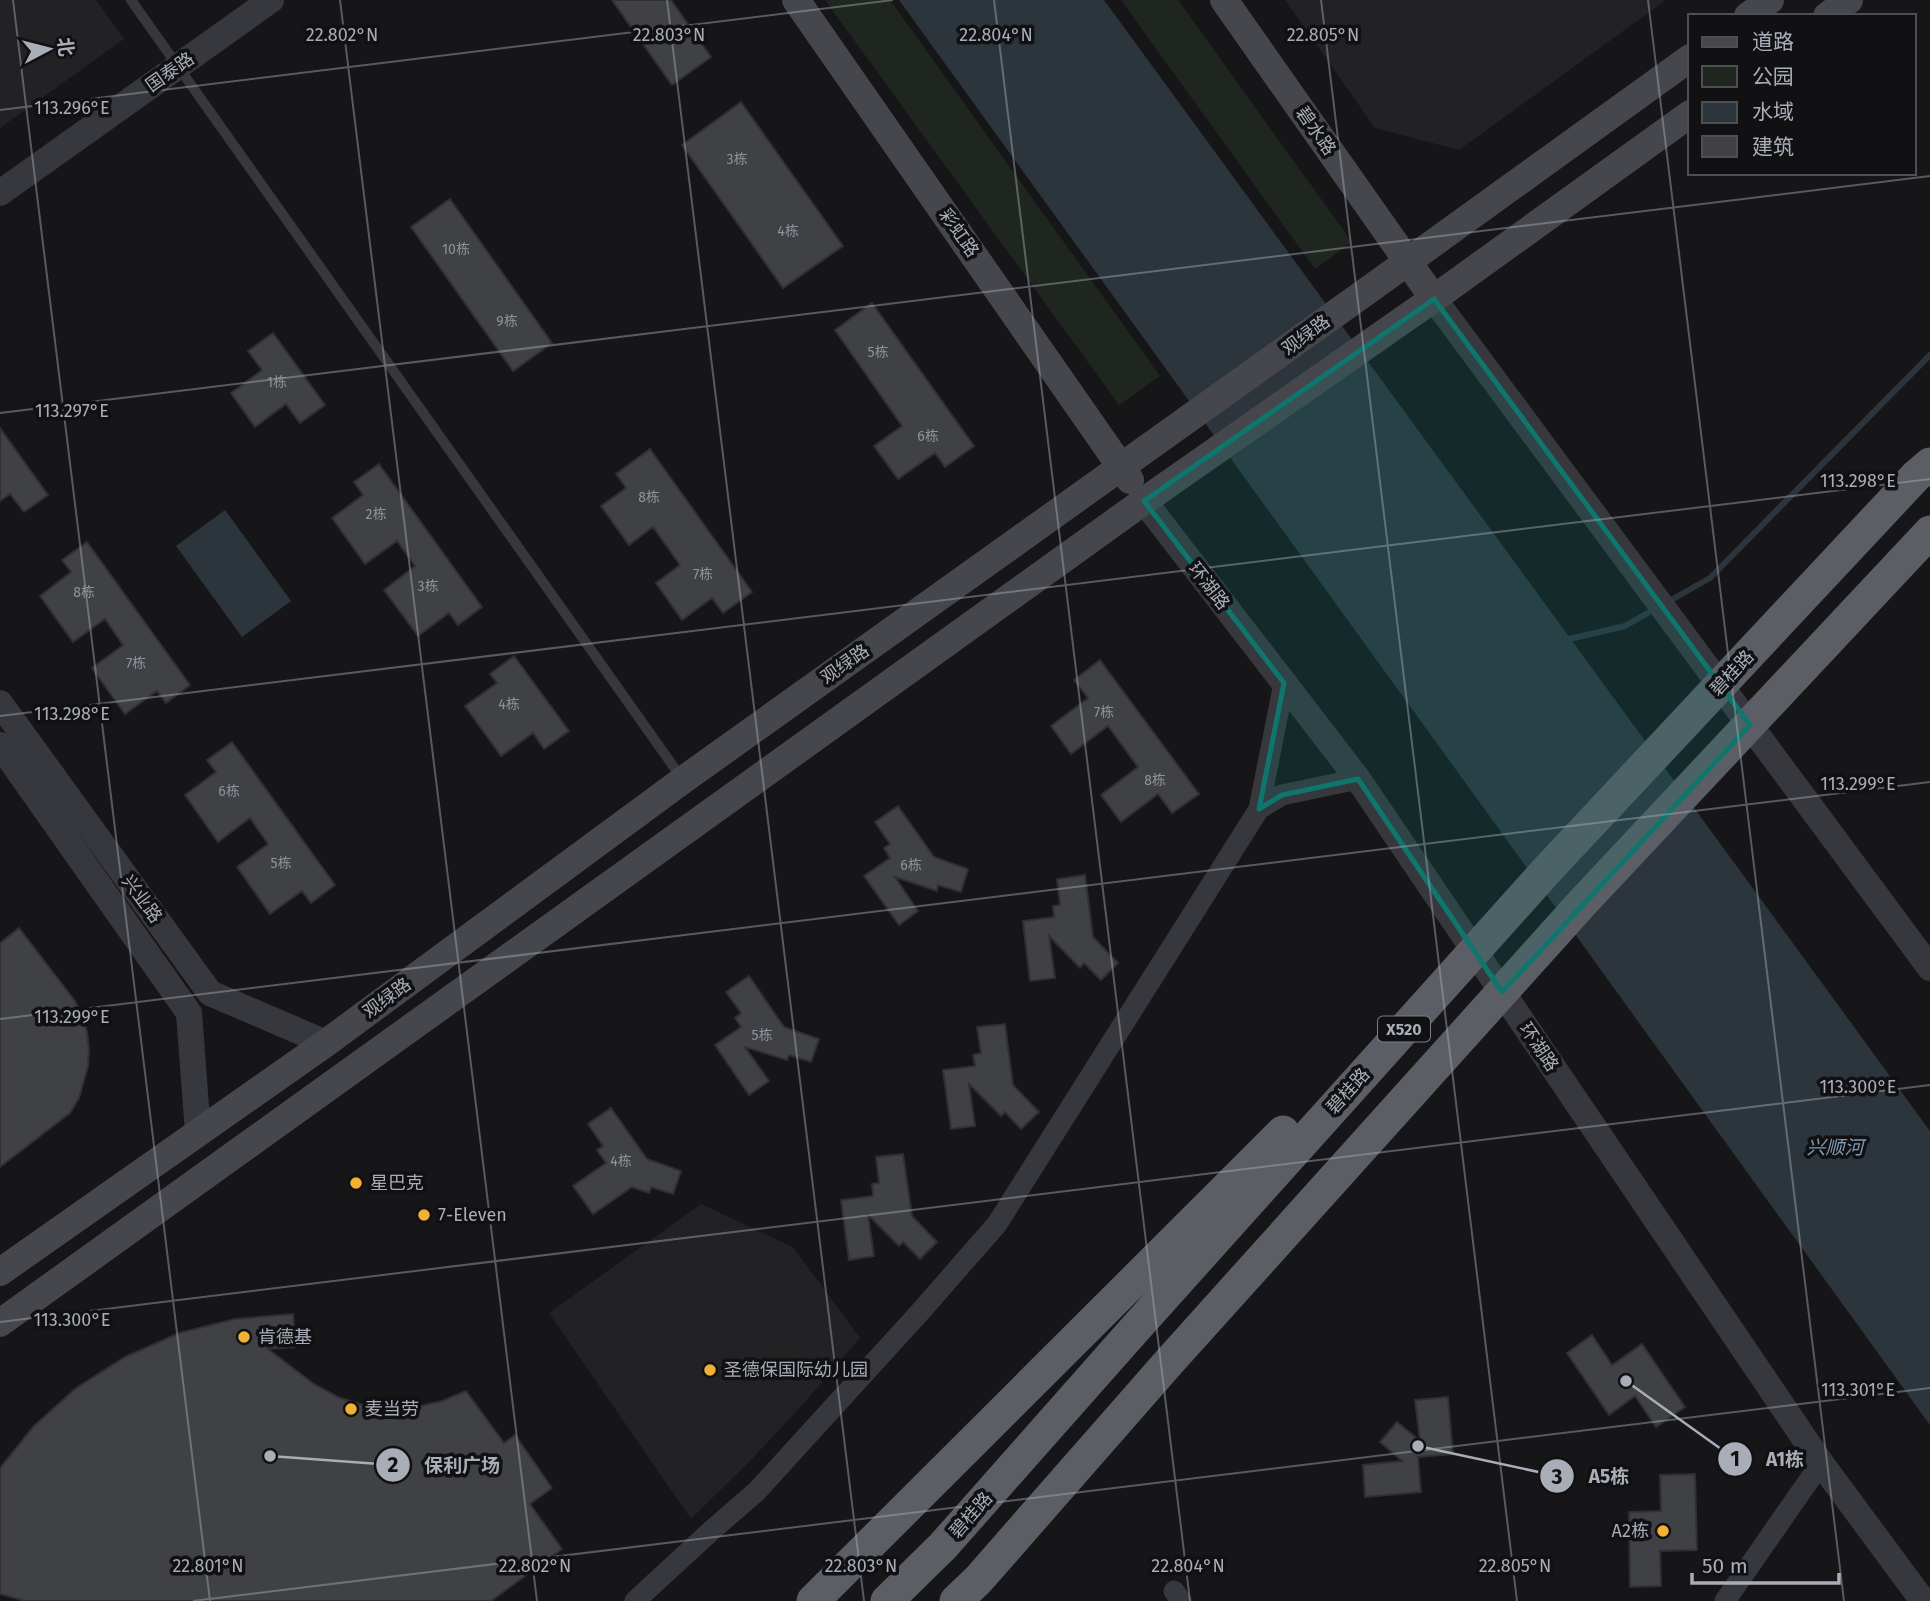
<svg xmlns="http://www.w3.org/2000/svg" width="1930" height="1601" font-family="'Fira Sans','Noto Sans SC',sans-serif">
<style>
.built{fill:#222225}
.green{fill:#1e261f}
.water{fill:#2c353c}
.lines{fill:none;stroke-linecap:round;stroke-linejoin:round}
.stream{stroke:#2c353c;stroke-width:6}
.building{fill:#404145;stroke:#303034;stroke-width:2}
.service{stroke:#37383d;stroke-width:10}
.minor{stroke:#37383d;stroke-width:21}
.tertiary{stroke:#37383d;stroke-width:26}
.secondary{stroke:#45474d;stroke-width:28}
.trunk-bridge{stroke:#5b5e65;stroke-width:33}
.marked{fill:#0f766e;fill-opacity:0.2;stroke:#0f766e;stroke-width:5;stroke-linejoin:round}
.ticks{fill:none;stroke:#a8adb8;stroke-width:2;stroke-opacity:0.45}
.poi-dot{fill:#f2b134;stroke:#111113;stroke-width:2.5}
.labels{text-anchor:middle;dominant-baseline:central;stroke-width:7;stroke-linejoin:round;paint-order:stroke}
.number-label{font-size:14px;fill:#8e929b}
.shield{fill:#111113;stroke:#7b7e86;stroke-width:2}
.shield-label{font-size:16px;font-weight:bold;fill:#a8adb8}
.street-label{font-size:18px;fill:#a8adb8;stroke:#111113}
.poi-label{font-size:18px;fill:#a8adb8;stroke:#111113;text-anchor:start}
.water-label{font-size:19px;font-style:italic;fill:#7f9bb3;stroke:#111113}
.ticks-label{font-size:18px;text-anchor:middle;fill:#a8adb8;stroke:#111113;stroke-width:7;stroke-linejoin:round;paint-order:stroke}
.leader{fill:none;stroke:#a8adb8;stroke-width:2.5}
.callout-dot{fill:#a8adb8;stroke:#111113;stroke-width:2.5}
.mark-label{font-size:21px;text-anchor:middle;font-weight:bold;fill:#111}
.callout-label{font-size:19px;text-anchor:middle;font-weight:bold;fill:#a8adb8;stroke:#111113;stroke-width:7;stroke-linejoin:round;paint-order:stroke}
</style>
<rect width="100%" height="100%" fill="#161618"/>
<path class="built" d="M0,0H96L124,39L0,128Z
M1285,0H1666L1459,150L1375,128Z
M701,1204L793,1247L860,1338L806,1401L750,1461L691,1519L549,1313Z"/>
<path class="green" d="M825,0H890L1160,376L1119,405Z
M1121,0H1178L1352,242L1315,269Z"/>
<path class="water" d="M899,0H1104L1930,1131V1425Z
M225,510L291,601L242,637L176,546Z"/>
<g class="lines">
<path class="stream" d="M1666,603L1710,578L1930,355
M1565,640L1625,626L1656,608"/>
</g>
<path class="building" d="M612,0H671L711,57L672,85Z
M741,102L843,246L783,288L682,145Z
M450,199L552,343L513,371L411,227Z
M872,303L974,446L945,467L935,453L898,479L874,446L902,426L835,330Z
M273,333L325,405L300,423L286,404L255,427L231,393L262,370L248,351Z
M0,428L48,495L24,512L10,494L0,501Z
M650,449L752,592L723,613L712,598L682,620L656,583L680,565L668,548L653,527L629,545L601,506L626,488L616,474Z
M379,464L482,607L458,625L449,613L418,636L384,590L415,566L397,541L365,564L332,518L363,495L354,482Z
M87,542L190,685L166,703L157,691L125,714L92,668L123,645L105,619L73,642L40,596L71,572L62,560Z
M514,656L569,731L544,749L533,733L501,756L465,706L497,683L490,674Z
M1100,660L1199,794L1172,813L1158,794L1121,822L1101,795L1138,767L1108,726L1071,754L1051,726L1088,698L1074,680Z
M232,742L335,885L311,903L302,891L270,914L237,867L268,844L250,818L218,842L185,795L216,772L207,760Z
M898,806L934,857L968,869L961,892L938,885L937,891L895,877L918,911L899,925L864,876L890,858L884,848L890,844L875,822Z
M1085,875L1093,937L1118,963L1101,980L1084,963L1080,968L1049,936L1055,978L1030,981L1023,921L1054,917L1053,906L1060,905L1057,879Z
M19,928L75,1001L82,1016L87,1032L89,1049L88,1066L79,1098L70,1113L0,1167V943Z
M749,976L784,1027L819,1039L811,1062L789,1055L787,1060L745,1047L769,1081L749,1095L715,1045L741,1027L735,1018L741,1013L726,992Z
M1005,1024L1013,1085L1039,1112L1021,1129L1005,1112L1001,1116L969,1084L975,1126L951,1129L943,1070L975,1066L973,1055L981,1053L977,1027Z
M611,1108L647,1159L681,1171L673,1194L651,1187L649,1193L632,1187L593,1214L573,1186L606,1163L597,1150L603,1146L588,1124Z
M903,1154L912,1216L937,1242L920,1259L903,1242L899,1246L868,1215L874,1256L849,1260L841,1200L873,1196L872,1184L879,1183L876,1157Z
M293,1314L296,1347L268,1349L314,1384L338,1397L363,1405L390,1408L416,1407L442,1401L466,1391L504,1443L515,1435L552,1488L530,1504L562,1549L491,1601H25L0,1594V1468L33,1427L76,1388L125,1357L179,1333L235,1319Z
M1592,1335L1612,1365L1642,1344L1685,1407L1656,1427L1635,1396L1609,1415L1567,1353Z
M1448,1397L1453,1454L1418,1457L1421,1492L1365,1497L1363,1465L1402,1461L1380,1442L1397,1422L1420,1441L1415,1400Z
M1695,1474L1697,1550L1660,1551L1661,1586L1630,1587L1629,1512L1661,1511L1660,1475Z"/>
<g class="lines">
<path class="service" d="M131,0L683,780"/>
<path class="minor" d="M1259,809L1282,795L1358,779
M1174,1591L1181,1601
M635,1601L711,1531L757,1491L921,1311L997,1224L1259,809L1284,683
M1725,1601L1821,1463"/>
<path class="tertiary" d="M0,193L271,0
M1434,299L1930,968
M1144,501L1358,779L1821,1463L1923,1601
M0,703L210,993L326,1043
M0,745L189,1013L198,1133"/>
<path class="secondary" d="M796,0L1130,480
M1224,0L1434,299
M1748,16L1770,0
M1827,16L1849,0
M0,1272L326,1043L683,780L1367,291L1690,58
M0,1323L1144,501L1443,292L1690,114"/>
<path class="trunk-bridge" d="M813,1601L1283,1132
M887,1601L943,1546L1134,1330L1548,869L1916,476L1930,464
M956,1601L978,1580L1169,1362L1583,902L1930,532"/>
</g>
<path class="marked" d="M1434,299L1750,725L1502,992L1358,779L1282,795L1259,809L1284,683L1144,501Z"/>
<path class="ticks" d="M13,0L210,1601M340,0L537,1601M667,0L864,1601M994,0L1190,1601M1321,0L1517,1601M1648,0L1844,1601M0,110L893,0M0,413L1930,176M0,716L1930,479M0,1019L1930,782M0,1322L1930,1085M193,1601L1930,1388"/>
<g class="poi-dot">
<circle cx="356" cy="1183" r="7"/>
<circle cx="424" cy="1215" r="7"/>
<circle cx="244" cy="1337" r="7"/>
<circle cx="710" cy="1370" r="7"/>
<circle cx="351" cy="1409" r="7"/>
<circle cx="1663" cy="1531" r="7"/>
</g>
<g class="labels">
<g class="number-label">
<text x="737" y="159">3栋</text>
<text x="788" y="231">4栋</text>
<text x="456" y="249">10栋</text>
<text x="507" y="321">9栋</text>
<text x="878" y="352">5栋</text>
<text x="277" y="382">1栋</text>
<text x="928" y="436">6栋</text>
<text x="649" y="497">8栋</text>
<text x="376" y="514">2栋</text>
<text x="703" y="574">7栋</text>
<text x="428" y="586">3栋</text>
<text x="84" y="592">8栋</text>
<text x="136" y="663">7栋</text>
<text x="509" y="704">4栋</text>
<text x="1104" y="712">7栋</text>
<text x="1155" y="780">8栋</text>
<text x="229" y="791">6栋</text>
<text x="281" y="863">5栋</text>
<text x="911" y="865">6栋</text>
<text x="762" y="1035">5栋</text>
<text x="621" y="1161">4栋</text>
</g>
<rect class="shield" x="1378" y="1016.5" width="52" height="25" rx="5"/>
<g class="shield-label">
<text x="1404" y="1029">X520</text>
</g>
<g class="street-label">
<text transform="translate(170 72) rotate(-35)">国泰路</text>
<text transform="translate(1316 131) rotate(55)">碧水路</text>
<text transform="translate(959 233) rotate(55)">彩虹路</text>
<text transform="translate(1306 335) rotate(-36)">观绿路</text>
<text transform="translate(1209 586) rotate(52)">环湖路</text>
<text transform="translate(845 664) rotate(-35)">观绿路</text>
<text transform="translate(1732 673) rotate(-47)">碧桂路</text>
<text transform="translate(142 899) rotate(54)">兴业路</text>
<text transform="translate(387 998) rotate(-36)">观绿路</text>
<text transform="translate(1539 1047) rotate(56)">环湖路</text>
<text transform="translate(1348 1091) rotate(-48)">碧桂路</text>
<text transform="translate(971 1515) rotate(-49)">碧桂路</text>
</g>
<g class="poi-label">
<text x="370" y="1183">星巴克</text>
<text x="438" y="1215">7-Eleven</text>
<text x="258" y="1337">肯德基</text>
<text x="724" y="1370">圣德保国际幼儿园</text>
<text x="365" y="1409">麦当劳</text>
<text x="1649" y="1531" text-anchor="end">A2栋</text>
</g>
<g class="water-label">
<text x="1835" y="1147">兴顺河</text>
</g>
</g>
<g class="ticks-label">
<text x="342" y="41">22.802°N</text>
<text x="669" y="41">22.803°N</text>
<text x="996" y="41">22.804°N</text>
<text x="1323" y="41">22.805°N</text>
<text x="72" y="114">113.296°E</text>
<text x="72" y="417">113.297°E</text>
<text x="1858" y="487">113.298°E</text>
<text x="72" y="720">113.298°E</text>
<text x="1858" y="790">113.299°E</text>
<text x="72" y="1023">113.299°E</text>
<text x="1858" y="1093">113.300°E</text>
<text x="72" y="1326">113.300°E</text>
<text x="1858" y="1396">113.301°E</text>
<text x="208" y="1572">22.801°N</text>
<text x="535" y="1572">22.802°N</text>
<text x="861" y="1572">22.803°N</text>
<text x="1188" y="1572">22.804°N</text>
<text x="1515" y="1572">22.805°N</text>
</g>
<path class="leader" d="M1626 1381L1735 1459M270 1456L393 1465M1418 1446L1557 1476"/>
<g class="callout-dot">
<circle cx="1626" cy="1381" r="7"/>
<circle cx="270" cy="1456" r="7"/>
<circle cx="1418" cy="1446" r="7"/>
<circle cx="1735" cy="1459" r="18"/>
<circle cx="393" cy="1465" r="18"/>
<circle cx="1557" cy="1476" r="18"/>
</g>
<g class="mark-label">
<text x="1735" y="1466">1</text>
<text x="393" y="1472">2</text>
<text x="1557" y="1484">3</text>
</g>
<g class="callout-label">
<text x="1785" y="1466">A1栋</text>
<text x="462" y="1472">保利广场</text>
<text x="1609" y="1483">A5栋</text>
</g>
<rect x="1688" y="14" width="228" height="161" fill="#111113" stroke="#4d4f55" stroke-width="2"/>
<rect x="1702" y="37" width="35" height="10" fill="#45474d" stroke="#4d4f55" stroke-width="2"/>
<text x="1752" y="49" font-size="21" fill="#a8adb8">道路</text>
<rect x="1702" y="66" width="35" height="21" fill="#1e261f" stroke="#4d4f55" stroke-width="2"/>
<text x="1752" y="84" font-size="21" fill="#a8adb8">公园</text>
<rect x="1702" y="102" width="35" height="21" fill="#2c353c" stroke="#4d4f55" stroke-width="2"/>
<text x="1752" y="119" font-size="21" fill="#a8adb8">水域</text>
<rect x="1702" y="136" width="35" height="21" fill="#404145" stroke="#4d4f55" stroke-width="2"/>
<text x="1752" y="154" font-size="21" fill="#a8adb8">建筑</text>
<g transform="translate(49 49) rotate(83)" stroke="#111113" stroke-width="5" paint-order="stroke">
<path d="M0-5L12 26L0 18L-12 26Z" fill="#a8adb8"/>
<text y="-10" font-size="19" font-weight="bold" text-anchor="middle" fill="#a8adb8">北</text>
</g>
<path d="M1692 1573v10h147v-10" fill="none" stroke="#a8adb8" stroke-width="3.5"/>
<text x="1702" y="1573" font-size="21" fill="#a8adb8" stroke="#111113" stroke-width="5" paint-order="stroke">50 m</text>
</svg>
